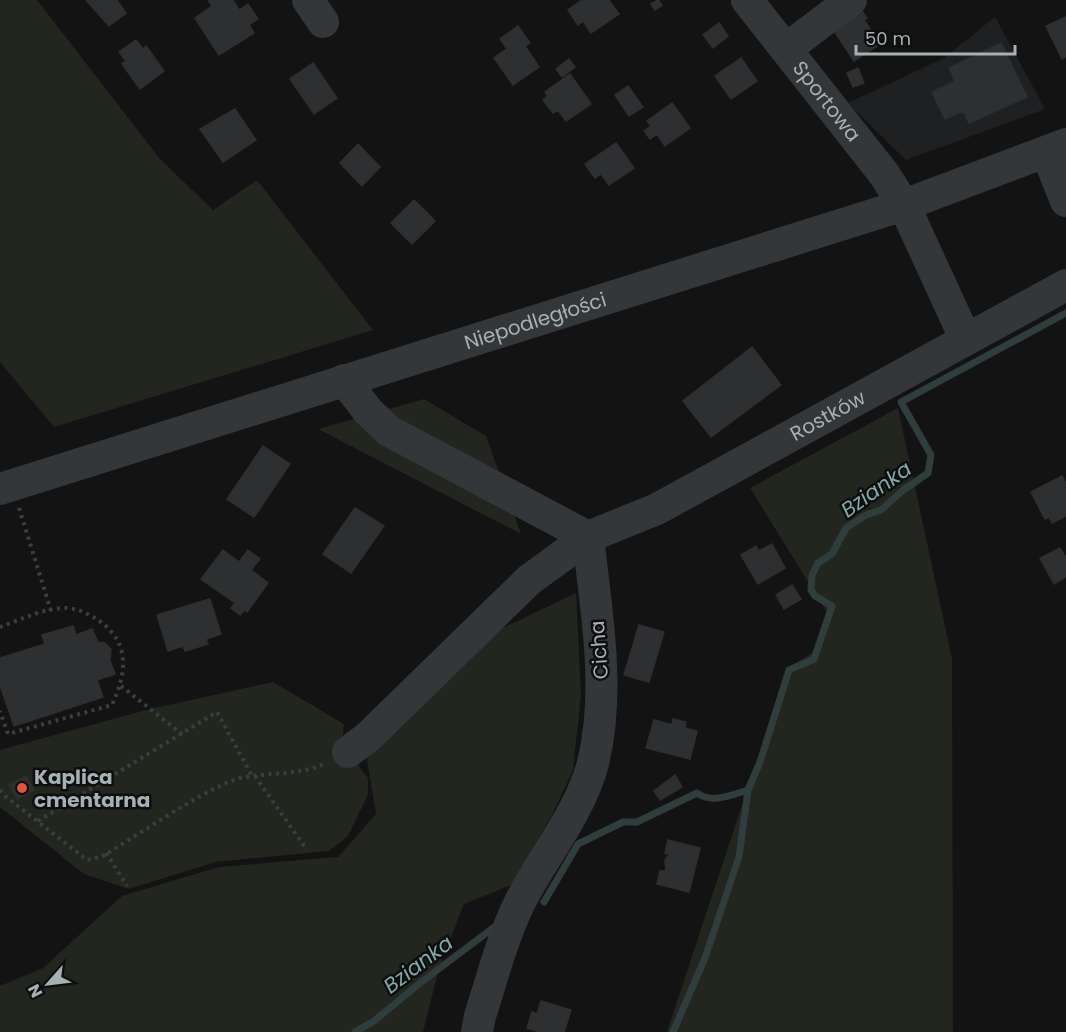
<svg xmlns="http://www.w3.org/2000/svg" width="1066" height="1032" font-family="Poppins,sans-serif">
<style>
.built{fill:#1f2021}
.green{fill:#22261f}
.lines{fill:none;stroke-linecap:round;stroke-linejoin:round}
.stream{stroke:#2f3d3c;stroke-width:7}
.building{fill:#2e2f30;stroke:#2d2f30;stroke-width:1.5}
.path{stroke:#3a3f40;stroke-width:4;stroke-dasharray:3 4.5;stroke-linecap:butt}
.minor{stroke:#343739;stroke-width:32}
.poi-dot{fill:#df5540;stroke:#0e0e0f;stroke-width:2}
.labels{text-anchor:middle;dominant-baseline:central;stroke-width:5;stroke-linejoin:round;paint-order:stroke}
.street-label{font-size:20px;fill:#a6b1b3;stroke:#0e0e0f}
.poi-label{font-size:20px;font-weight:bold;fill:#a6b1b3;stroke:#0e0e0f;text-anchor:start}
.water-label{font-size:21px;font-style:italic;fill:#80aba8;stroke:#0e0e0f}
</style>
<rect width="100%" height="100%" fill="#131314"/>
<path class="built" d="M995,17L1045,109L906,160L848,103L944,58Z"/>
<path class="green" d="M0,0H37L160,159L213,210L257,180L373,330L54,427L0,362Z
M424,399L486,436L521,534L318,429Z
M898,408L952,659L953,1032H667L787,669L815,651L828,614L750,488Z
M576,593L581,695L573,770L553,813L511,885L464,904L439,968L423,1032H0V986L43,968L122,896L219,867L338,857L376,814L366,754L492,633Z
M273,682L344,724L342,744L368,778V795L348,836L329,851L215,862L129,889L84,874L0,807V750L150,709Z"/>
<g class="lines">
<path class="stream" d="M544,902L578,844L623,822H637L697,793C712,804 731,795 748,790L760,762L789,670L814,659L832,606L815,596L811,590L812,575L818,563L832,554L846,528L866,515L881,510L902,491L928,473L931,455L901,402L1066,313
M355,1032L374,1021L420,983L497,925
M673,1032L705,958L739,857L748,790"/>
</g>
<path class="building" d="M86,0H117L126,13L109,26Z
M208,0H233L239,10L248,4L258,19L249,25L254,33L219,55L195,18L212,6Z
M582,0H609L619,14L591,33L583,21L578,25L568,10Z
M658,0L662,5L655,10L651,4Z
M858,6L867,18L864,20L880,44L854,61L830,25Z
M1066,17V57L1062,59L1046,26Z
M719,23L728,36L713,48L703,35Z
M518,26L525,36L507,49L500,39Z
M525,36L530,43L525,46L539,67L513,85L494,58Z
M136,40L143,49L146,46L164,71L140,89L122,64L126,61L119,52Z
M1001,43L1027,97L969,123L963,111L945,119L932,92L955,81L949,68Z
M741,58L757,81L731,99L715,76Z
M569,59L575,67L562,77L556,69Z
M313,63L337,98L314,114L290,79Z
M858,68L864,83L853,87L847,73Z
M570,74L591,104L566,121L558,110L553,113L543,100L548,96L545,92Z
M628,86L643,107L629,116L615,95Z
M672,103L690,128L665,146L657,134L650,139L644,131L651,126L647,121Z
M235,109L256,140L223,162L200,129Z
M616,143L634,168L609,185L601,174L595,178L585,164Z
M358,144L380,167L362,186L340,163Z
M414,200L435,221L412,244L391,223Z
M752,347L781,385L711,437L683,401Z
M263,446L290,464L254,517L227,499Z
M1062,476L1066,483V516L1052,523L1049,517L1045,519L1031,492Z
M355,508L384,526L351,573L323,554Z
M772,544L785,568L758,584L741,555L756,546L759,551Z
M1060,548L1066,558V577L1054,584L1040,558Z
M223,550L239,562L248,550L260,559L251,570L268,583L247,612L244,610L240,615L231,608L235,603L201,579Z
M792,585L801,599L784,609L776,595Z
M210,599L221,634L206,639L208,644L185,651L183,646L168,651L157,615Z
M639,625L664,632L649,682L624,675Z
M73,626L76,635L92,629L98,642L105,643L111,649L110,661L115,674L97,680L103,697L14,726L0,685V658L45,644L42,635Z
M673,719L686,722L685,728L697,731L690,759L646,748L654,720L672,725Z
M675,775L682,787L660,800L654,791Z
M26,776L34,790L17,799L9,785Z
M668,840L700,848L689,892L657,884L660,871H666L665,860L669,855L665,853Z
M541,1001L571,1010L564,1032H539L527,1028L532,1012L537,1014Z"/>
<g class="lines">
<path class="path" d="M19,508L51,611
M0,627C20,620 46,607 67,608C80,609 91,615 101,622C131,645 126,674 112,705L8,734L0,711
M121,686L182,734
M255,776L307,850
M0,790L5,796L87,860L101,857C140,834 185,802 226,783C257,769 295,779 325,763
M38,821L217,712L252,776
M106,853L127,886"/>
<g class="minor">
<path d="M308,0L323,22"/>
<path id="s1" d="M747,0L884,174L904,205L966,340"/>
<path d="M786,49L851,0"/>
<path d="M1047,153L1066,201"/>
<path d="M344,380L368,411L389,431L588,537"/>
<path id="s2" d="M0,489L904,205L1066,144"/>
<path id="s3" d="M348,752L368,737L529,580L588,537L657,509L1066,285"/>
<path d="M477,1032L480,1016C492,979 502,939 519,904C542,857 580,814 593,763C611,690 596,610 588,537"/>
</g>
</g>
<circle class="poi-dot" cx="22" cy="788" r="6"/>
<g class="labels">
<g class="street-label">
<text stroke="none"><textPath href="#s1" startOffset="129">Sportowa</textPath></text>
<text stroke="none"><textPath href="#s2" startOffset="561">Niepodległości</textPath></text>
<text stroke="none"><textPath href="#s3" startOffset="592">Rostków</textPath></text>
<text transform="translate(599 650) rotate(-94)">Cicha</text>
</g>
<g class="poi-label">
<text x="34" y="777">Kaplica<tspan x="34" dy="23">cmentarna</tspan></text>
</g>
<g class="water-label">
<text transform="translate(876 489) rotate(-35)">Bzianka</text>
<text transform="translate(418 964) rotate(-37)">Bzianka</text>
</g>
</g>
<g transform="translate(48 984) rotate(242)" stroke="#0e0e0f" stroke-width="4.5" paint-order="stroke">
<path d="M0-4.5L10 22L0 15L-10 22Z" fill="#a6b1b3"/>
<text y="-9" font-size="16" font-weight="bold" text-anchor="middle" fill="#a6b1b3">N</text>
</g>
<path d="M856 45v9h159v-9" fill="none" stroke="#a6b1b3" stroke-width="3"/>
<text x="865" y="45" font-size="18" fill="#a6b1b3" stroke="#0e0e0f" stroke-width="4.5" paint-order="stroke">50 m</text>
</svg>
